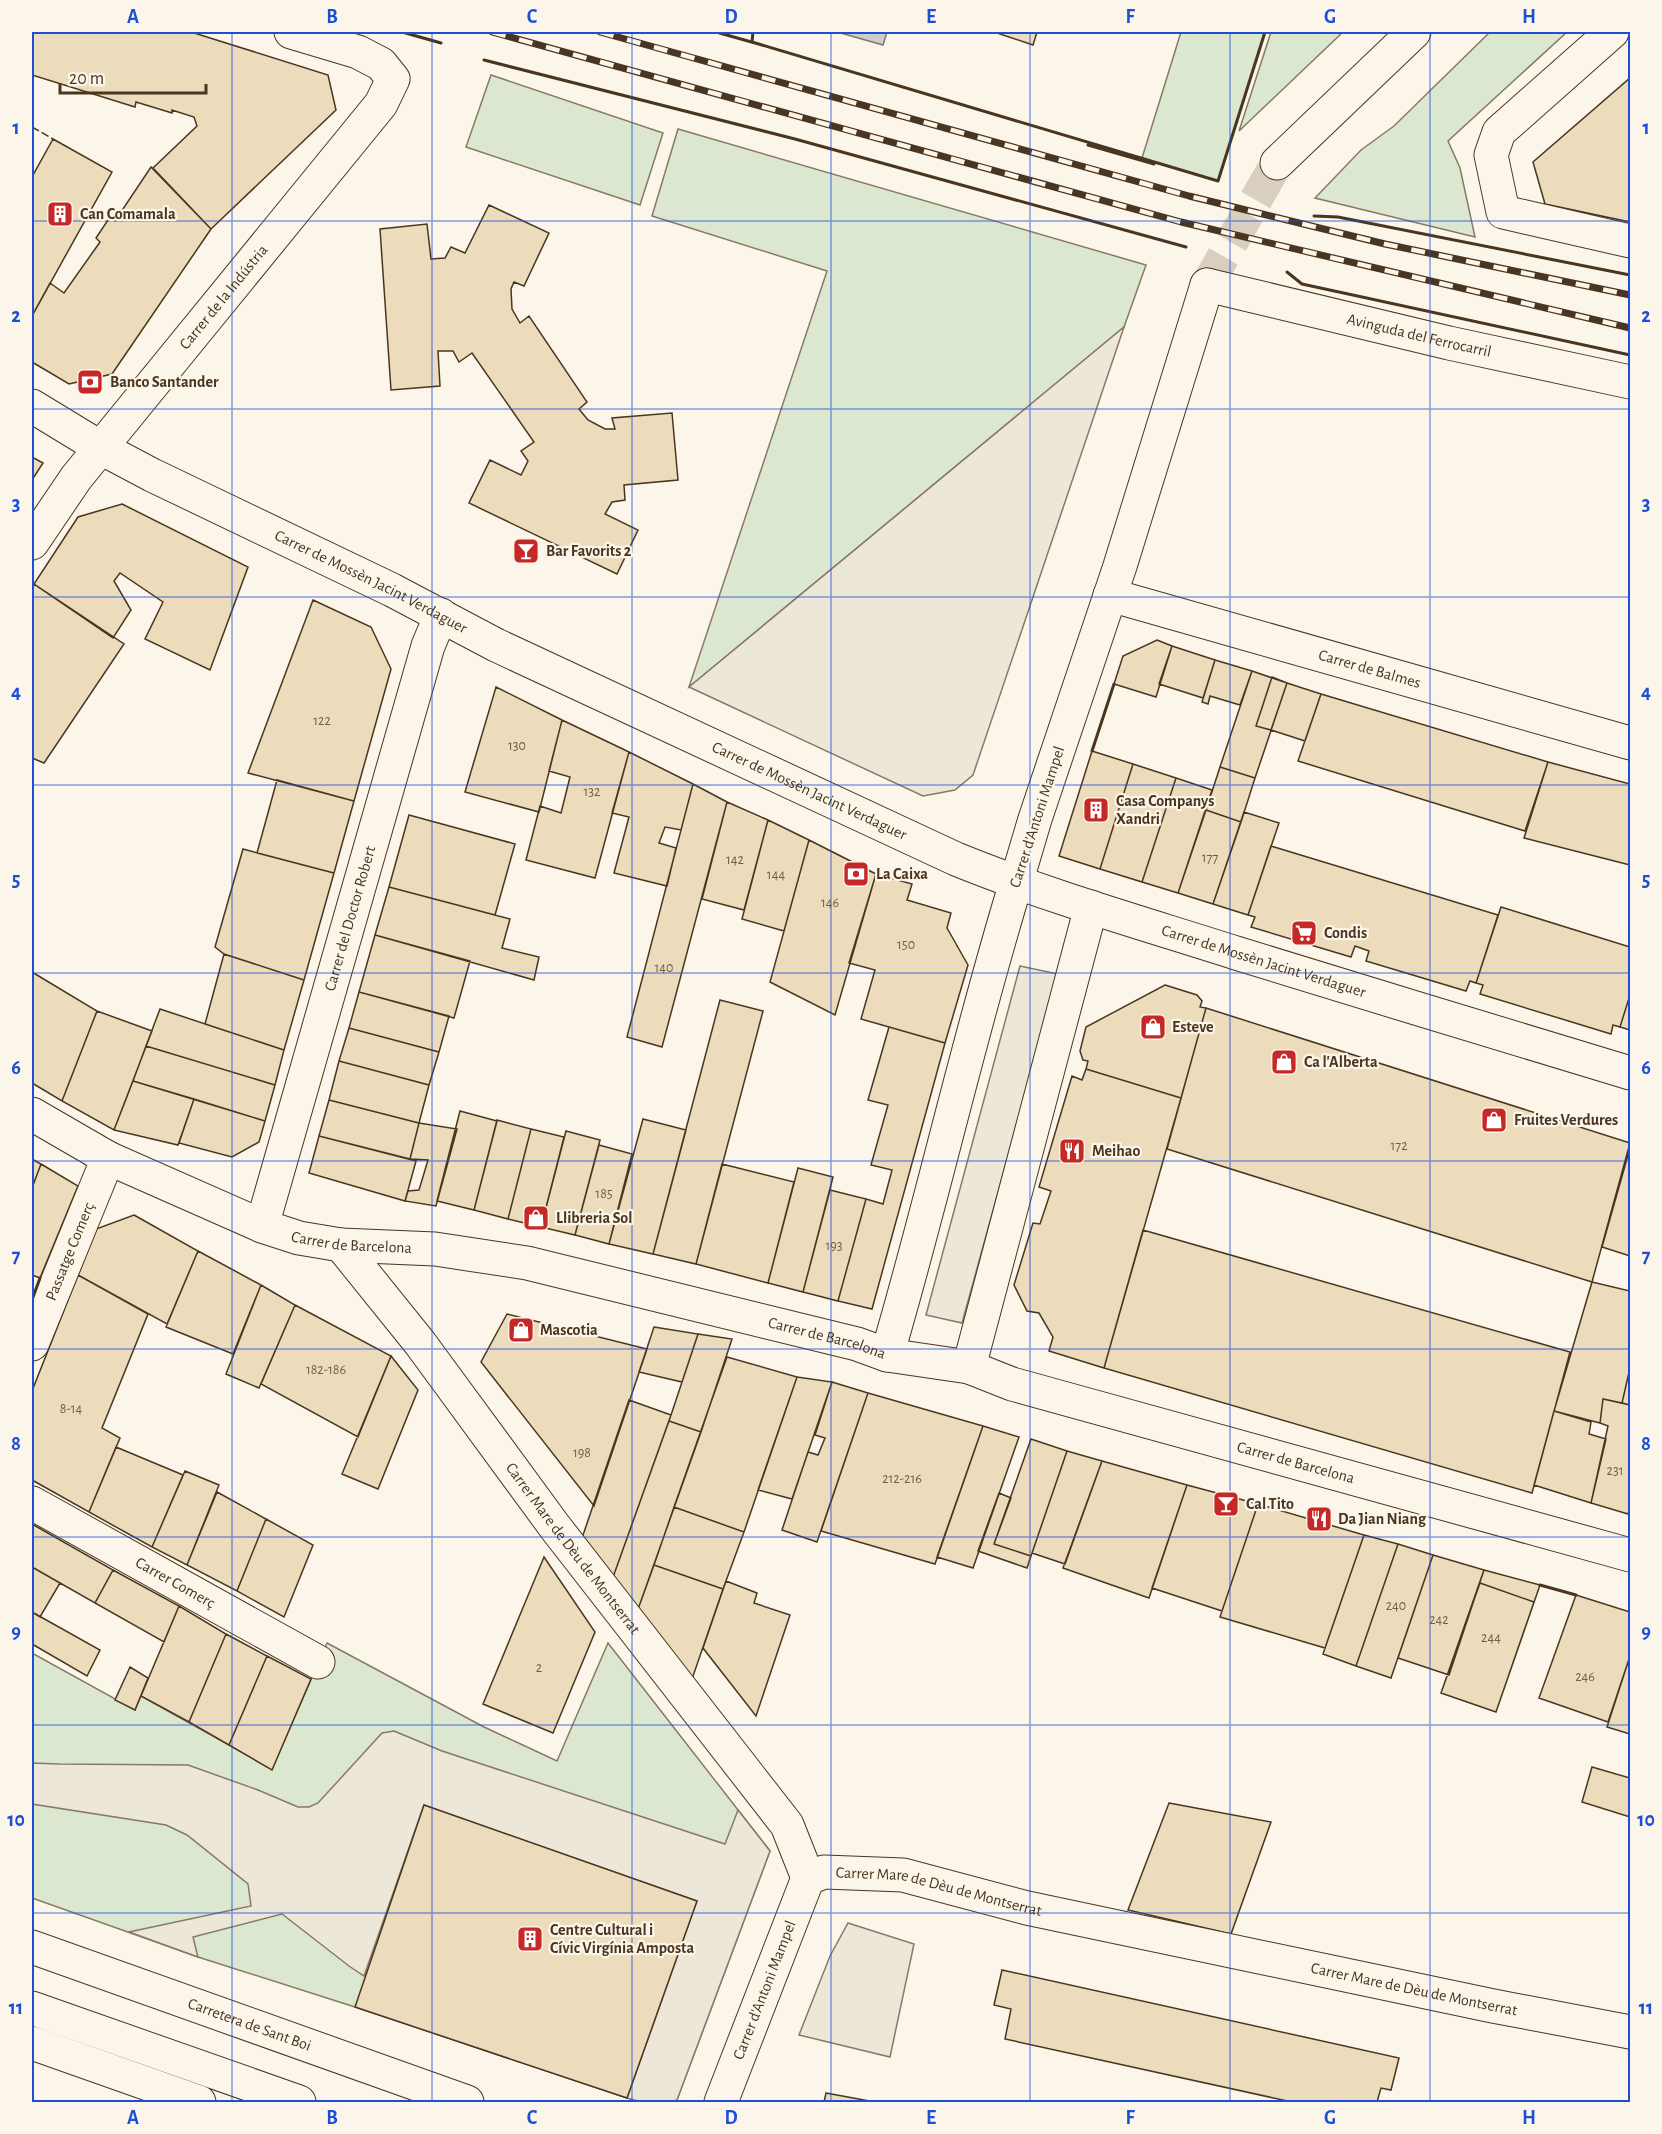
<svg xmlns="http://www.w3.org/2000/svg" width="1662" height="2134" font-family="'Alegreya Sans',sans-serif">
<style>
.green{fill:#dce7d0;stroke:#887966;stroke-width:1.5}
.parking{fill:#ede7d9;stroke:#887966;stroke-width:1.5}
.water{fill:#c9cecd;stroke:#887966;stroke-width:1.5}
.building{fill:#ecdcbc;stroke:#4a3520;stroke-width:1.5}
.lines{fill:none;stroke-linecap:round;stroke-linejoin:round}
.street-tunnel{stroke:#d8cfc1;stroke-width:33;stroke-dasharray:33 16;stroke-linecap:butt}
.street-casing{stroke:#4a3520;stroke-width:35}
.secondary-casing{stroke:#4a3520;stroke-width:35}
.primary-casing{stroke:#4a3520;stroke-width:35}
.street{stroke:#fbf6e9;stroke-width:33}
.secondary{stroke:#fbf6e9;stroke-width:33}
.primary{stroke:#fbf6e9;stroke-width:33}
.rail-casing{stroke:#4a3520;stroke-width:7}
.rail{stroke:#fbf6e9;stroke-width:4.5;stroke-dasharray:14;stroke-linecap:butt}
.fence{stroke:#4a3520;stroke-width:1.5;stroke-dasharray:8 3;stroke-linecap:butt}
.wall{stroke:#4a3520;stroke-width:3}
.grid{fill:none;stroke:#1d4ed8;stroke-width:1.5;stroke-opacity:0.55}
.labels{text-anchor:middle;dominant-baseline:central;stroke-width:4.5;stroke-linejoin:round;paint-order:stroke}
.number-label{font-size:14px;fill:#725f47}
.poi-label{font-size:16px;font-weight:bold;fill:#4a3520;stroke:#fbf6e9;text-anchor:start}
.street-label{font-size:16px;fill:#4a3520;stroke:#fbf6e9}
.neatline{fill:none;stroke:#1d4ed8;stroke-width:2}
.grid-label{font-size:20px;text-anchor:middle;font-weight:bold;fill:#1d4ed8}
</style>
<rect width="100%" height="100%" fill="#fbf6e9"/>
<path class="green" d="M1181,32H1265L1218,181L1142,158Z
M1271,32H1343L1239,131Z
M1490,32H1567L1448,141L1460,168L1475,237L1315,198L1361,150L1394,126Z
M491,75L663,133L640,205L466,147Z
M678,129L1146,265L1124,327L689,687L827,271L652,216Z
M327,1643L484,1727L557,1761L608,1643L770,1851L677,2100C661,2106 642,2103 627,2098L355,2007L198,1957L32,1898V1653L135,1710L141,1696L272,1769Z"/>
<path class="parking" d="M1124,327L973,775L955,790L923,796L689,687Z
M1020,966L1058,974L962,1323L926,1315Z
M394,1731L442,1751L725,1844L738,1810L770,1851L677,2100L670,2102H641L627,2098L697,1901L424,1805L364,1976L349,1966L282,1914L193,1937L198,1957L129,1932L251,1906L248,1884L187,1835L166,1825L32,1804V1763L59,1764L188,1765L258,1790L298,1807H309L318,1803L382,1733Z
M848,1923L914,1944L890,2057L799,2035L830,1956Z"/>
<path class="water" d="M837,32H887L883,45Z"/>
<path class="building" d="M32,32H191L328,75L336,110L211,229L153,168L197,126L194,117L172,110V113L136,102L135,107L32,75Z
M994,32H1037L1033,45Z
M1630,78V222L1545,204L1533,162Z
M53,139L112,172L32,316V177Z
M151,167L211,229L112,374L69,384L32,362V316L50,283L64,293L100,242L96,238L110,217L115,221Z
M489,205L549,233L524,286L514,282L511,289L512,309L520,323L529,316L587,402L579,409L588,420L605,429H615L612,418L672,413L678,480L624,485L625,500L612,502L605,514L638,530L617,574L469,503L490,460L521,475L528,461L521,451L534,442L472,353L459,362L453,351H438L440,386L391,390L380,229L427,224L431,259L445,258L451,247L465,253Z
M32,457L43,463L32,480Z
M122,504L248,567L210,670L145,639L163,602L120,573L114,581L131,610L113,638L34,584L78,517Z
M34,584L124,644L44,763L32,758V587Z
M313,600L371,627L391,669L354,801L248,773Z
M1157,640L1172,646L1156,697L1114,684L1123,656Z
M1172,646L1215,660L1203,698L1159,684Z
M1215,660L1252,671L1240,705L1210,696L1208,704L1202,702Z
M1252,671L1287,683L1255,778L1220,767Z
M1272,677L1287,683L1271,730L1256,726Z
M1287,683L1321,694L1305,741L1271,730Z
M496,687L562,720L539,812L465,792Z
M1321,694L1548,762L1525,831L1298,761Z
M562,720L629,752L595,878L526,860L540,806L561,813L570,777L549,771Z
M1092,751L1133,764L1100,869L1059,856Z
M629,752L693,784L681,830L665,827L659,843L676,848L667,886L614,873L629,817L612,813Z
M1548,762L1630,784V865L1524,838Z
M1133,764L1176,778L1142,882L1100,869Z
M1220,767L1255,778L1241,822L1206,810Z
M1176,778L1212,790L1178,893L1142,882Z
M277,780L354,801L334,873L257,853Z
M693,784L727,802L662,1047L627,1037Z
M727,802L768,820L744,910L702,899Z
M1206,810L1241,822L1213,904L1178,893Z
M1244,812L1279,823L1248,915L1213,904Z
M409,815L515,844L495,915L389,887Z
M768,820L809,840L784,931L742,919Z
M809,840L876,874L835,1015L770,982Z
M1271,846L1498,915L1476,983L1470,981L1466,991L1366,961L1369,951L1355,946L1351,957L1251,927L1255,917L1248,915Z
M243,849L334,873L304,980L224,954L215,947Z
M876,874L912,884L907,900L951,913L947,928L968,965L945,1043L861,1019L875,970L849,963Z
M389,887L510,919L502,948L539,957L534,980L375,935Z
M1501,907L1630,947V995L1620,1027L1613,1025L1611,1034L1480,994L1483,985L1476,983Z
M375,935L470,961L454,1018L359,992Z
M224,954L304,980L284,1050L205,1024Z
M32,972L97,1011L62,1101L32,1083Z
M1165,985L1197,995L1202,1001L1200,1007L1206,1008L1181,1098L1086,1069L1088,1061L1083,1060L1080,1051L1086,1027Z
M359,992L449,1016L439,1052L349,1028Z
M1630,995V1030L1620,1027Z
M720,1000L763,1011L696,1264L653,1254Z
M1206,1008L1630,1143L1592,1282L1167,1149Z
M160,1009L284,1050L275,1085L146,1046Z
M97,1011L152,1031L114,1130L62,1101Z
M889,1027L945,1043L872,1309L838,1301L866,1199L883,1204L892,1170L871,1165L888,1105L868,1100Z
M349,1028L439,1052L429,1085L339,1061Z
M146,1046L275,1085L265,1121L133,1081Z
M339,1061L429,1085L419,1123L329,1100Z
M1086,1069L1181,1098L1104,1368L1049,1351L1053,1337L1039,1313L1027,1311L1014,1285L1033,1223L1040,1224L1051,1191L1039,1187L1072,1076L1082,1080Z
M133,1081L194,1099L178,1145L114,1130Z
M194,1099L265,1121L259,1142L232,1157L179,1143Z
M329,1100L419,1123L410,1159L319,1136Z
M460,1111L497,1121L474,1210L437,1201Z
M643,1119L686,1130L653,1254L609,1244Z
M497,1120L531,1129L508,1219L474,1210Z
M419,1123L457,1129L436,1206L405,1201L408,1191L419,1190L428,1160L410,1159Z
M531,1129L564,1137L541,1227L508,1219Z
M566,1131L600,1140L575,1235L541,1227Z
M319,1136L416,1161L405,1201L309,1173Z
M599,1145L632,1154L609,1244L575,1235Z
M1630,1148V1256L1602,1247Z
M32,1159L41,1164L32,1188Z
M41,1164L78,1186L40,1278L32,1275V1188Z
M722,1164L794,1182L768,1283L696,1264Z
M798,1168L833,1177L803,1292L768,1283Z
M830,1190L866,1199L838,1301L803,1292Z
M134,1215L198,1251L167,1324L78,1275L96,1229Z
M1143,1230L1570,1352L1532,1493L1104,1368Z
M198,1251L261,1285L233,1354L166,1327Z
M78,1275L148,1314L102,1428L120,1438L89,1512L32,1480V1391Z
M1592,1282L1630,1291V1368L1622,1403L1603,1399L1600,1423L1554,1411Z
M261,1285L295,1305L259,1388L226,1374Z
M295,1305L391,1356L358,1437L261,1384Z
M507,1314L647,1349L594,1506L481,1362Z
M654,1327L698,1334L682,1382L639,1372Z
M698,1334L732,1339L701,1432L669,1421Z
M391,1356L418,1390L378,1489L342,1474Z
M727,1357L797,1377L744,1532L674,1507Z
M1630,1368V1405L1622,1403Z
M797,1377L832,1382L792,1499L758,1490Z
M832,1382L868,1393L817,1542L782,1530L808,1452L818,1455L825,1438L815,1435Z
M868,1393L983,1426L935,1564L821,1531Z
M1603,1399L1630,1405V1506L1628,1514L1591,1503L1608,1426L1600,1423Z
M629,1400L671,1415L612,1580L581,1541Z
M1554,1411L1591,1422L1589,1434L1606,1439L1591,1503L1534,1485Z
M669,1421L701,1432L637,1612L612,1580Z
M983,1426L1019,1437L973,1568L937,1557Z
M1031,1439L1067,1451L1031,1556L994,1544Z
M116,1447L183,1475L152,1547L89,1512Z
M1067,1451L1102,1461L1065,1564L1032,1553Z
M1102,1461L1187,1485L1149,1598L1063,1568Z
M185,1471L219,1485L187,1565L152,1547Z
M1187,1485L1258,1504L1222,1611L1152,1588Z
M217,1492L266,1519L237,1591L187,1565Z
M999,1493L1011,1498L994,1544L1031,1556L1027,1568L978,1551Z
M1258,1504L1364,1535L1325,1648L1220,1617Z
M674,1507L744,1532L723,1589L654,1565Z
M266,1519L313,1545L284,1617L237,1591Z
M32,1524L113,1570L95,1603L32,1567Z
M1364,1535L1398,1544L1356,1666L1323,1654Z
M1398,1544L1433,1555L1391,1678L1356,1666Z
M1433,1555L1484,1570L1449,1675L1398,1658Z
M544,1557L595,1632L553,1733L483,1704Z
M654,1565L723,1589L691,1682L637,1612Z
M32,1567L60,1583L40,1617L32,1612Z
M113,1570L179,1606L164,1642L95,1603Z
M1484,1570L1540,1585L1496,1712L1441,1693Z
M726,1581L757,1593L754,1603L790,1615L756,1716L703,1648Z
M1480,1583L1534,1602L1496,1712L1441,1693Z
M1576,1595L1630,1612V1656L1608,1722L1539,1698Z
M179,1606L226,1634L189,1722L141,1696Z
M32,1612L100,1650L87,1676L32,1644Z
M226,1634L267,1656L229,1745L189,1722Z
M267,1656L311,1679L272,1770L229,1745Z
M1630,1656V1734L1607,1727Z
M130,1667L148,1678L135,1710L115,1700Z
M1592,1767L1630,1778V1817L1582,1802Z
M1592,1767L1630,1778V1817L1582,1802Z
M1169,1803L1271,1822L1231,1934L1128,1910Z
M424,1805L697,1901L627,2098L355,2007Z
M1002,1970L1399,2058L1391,2090L1381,2088L1377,2102H1292L1005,2039L1011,2009L994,2005Z
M826,2093L875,2102H824Z"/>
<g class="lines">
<path class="street-tunnel" d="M1207,285L1277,163"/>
<defs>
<g id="street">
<path d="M1612,32L1499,132L1491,155L1503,212L1630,241"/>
<path d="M1277,163L1414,32"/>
<path id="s1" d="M1207,285L1449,343L1630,382"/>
<path id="s2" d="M32,543L76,478L381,104L393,79L381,64L358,52L291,32"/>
<path id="s3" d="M1110,595L1630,743"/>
<path id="s4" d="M262,1226L428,646L441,615"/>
<path id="s5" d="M341,1245L420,1343L555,1527L787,1825L808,1878"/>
<path id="s6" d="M32,1344L108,1158"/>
<path d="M887,1355C933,1199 968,1039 1016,883"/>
<path d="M969,1367L1091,907"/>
<path id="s7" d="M32,1503L318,1662"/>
<path id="s8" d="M808,1878L824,1872L903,1875L1027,1908L1493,2006L1630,2032"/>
<path id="s9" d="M32,1947L467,2102"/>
<path id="s10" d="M721,2102L808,1878"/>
</g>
<g id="secondary">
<path id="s11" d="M32,406L101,448L152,475L392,590L496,645L956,859C1047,896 1142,923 1236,953C1367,993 1499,1034 1630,1073"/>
<path d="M1016,883L1035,819L1120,566L1207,285"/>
<path id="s12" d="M32,1114L108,1158L262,1226L299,1238L341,1245L435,1249L527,1263L857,1344L887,1355L969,1367L1012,1384L1630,1555"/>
</g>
<path id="primary" d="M32,2008L299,2102
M32,2043L199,2102"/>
</defs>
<use href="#street" class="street-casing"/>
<use href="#secondary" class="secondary-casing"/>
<use href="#primary" class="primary-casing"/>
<use href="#street" class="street"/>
<use href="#secondary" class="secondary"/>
<use href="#primary" class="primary"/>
<defs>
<path id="rail" d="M492,32L1181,222L1630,328
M600,32L1189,196L1385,244L1630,295"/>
</defs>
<use href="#rail" class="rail-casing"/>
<use href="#rail" class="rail"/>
<path class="fence" d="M32,127L53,139"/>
<path class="wall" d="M402,32L441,43
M716,32L755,43
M753,32L752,42L1218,181L1265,32
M484,60L795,139L1186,247
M1088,145L1154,164
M1314,216L1338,217L1630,275
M1287,272L1302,284L1630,355
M1092,751L1114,684
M32,1300L40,1278
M1540,1585L1576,1595"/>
</g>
<path class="grid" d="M232,32V2102M432,32V2102M632,32V2102M831,32V2102M1030,32V2102M1230,32V2102M1430,32V2102M32,221H1630M32,409H1630M32,597H1630M32,785H1630M32,973H1630M32,1161H1630M32,1349H1630M32,1537H1630M32,1725H1630M32,1913H1630"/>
<defs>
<symbol id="building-square" viewBox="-11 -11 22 22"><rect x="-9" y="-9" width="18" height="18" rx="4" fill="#c62828" stroke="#fbf6e9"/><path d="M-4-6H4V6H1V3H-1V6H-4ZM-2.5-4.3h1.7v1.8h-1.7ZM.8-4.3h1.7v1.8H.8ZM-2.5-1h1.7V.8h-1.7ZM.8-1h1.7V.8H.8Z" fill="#fff"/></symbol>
<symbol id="bank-square" viewBox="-11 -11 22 22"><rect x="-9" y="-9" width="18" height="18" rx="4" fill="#c62828" stroke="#fbf6e9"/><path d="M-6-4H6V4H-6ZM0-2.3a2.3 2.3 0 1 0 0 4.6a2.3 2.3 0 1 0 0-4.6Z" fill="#fff"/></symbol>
<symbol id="bar-square" viewBox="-11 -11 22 22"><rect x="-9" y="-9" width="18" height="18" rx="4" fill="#c62828" stroke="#fbf6e9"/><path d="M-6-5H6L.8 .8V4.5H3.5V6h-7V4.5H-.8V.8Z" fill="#fff"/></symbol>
<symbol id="supermarket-square" viewBox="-11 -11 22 22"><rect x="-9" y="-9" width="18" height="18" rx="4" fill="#c62828" stroke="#fbf6e9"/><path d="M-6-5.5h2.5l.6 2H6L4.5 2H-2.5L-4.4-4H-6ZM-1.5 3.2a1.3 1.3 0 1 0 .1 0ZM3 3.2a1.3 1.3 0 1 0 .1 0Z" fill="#fff"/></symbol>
<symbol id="shop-square" viewBox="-11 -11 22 22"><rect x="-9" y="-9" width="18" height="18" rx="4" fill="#c62828" stroke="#fbf6e9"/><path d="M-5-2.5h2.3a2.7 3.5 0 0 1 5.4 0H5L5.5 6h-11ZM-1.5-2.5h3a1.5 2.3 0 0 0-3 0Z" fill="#fff"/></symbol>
<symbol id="restaurant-square" viewBox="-11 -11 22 22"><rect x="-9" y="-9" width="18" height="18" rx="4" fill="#c62828" stroke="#fbf6e9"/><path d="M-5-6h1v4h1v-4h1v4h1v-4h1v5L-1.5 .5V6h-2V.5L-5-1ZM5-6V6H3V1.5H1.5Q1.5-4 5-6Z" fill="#fff"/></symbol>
</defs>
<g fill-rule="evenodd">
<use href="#building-square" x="45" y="199" width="30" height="30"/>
<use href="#bank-square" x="75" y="367" width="30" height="30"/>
<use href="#bar-square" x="511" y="536" width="30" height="30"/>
<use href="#building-square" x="1081" y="795" width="30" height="30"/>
<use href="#bank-square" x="841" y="859" width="30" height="30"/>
<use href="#supermarket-square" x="1289" y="918" width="30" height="30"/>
<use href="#shop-square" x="1138" y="1012" width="30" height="30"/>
<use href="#shop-square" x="1269" y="1047" width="30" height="30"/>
<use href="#shop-square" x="1479" y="1105" width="30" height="30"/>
<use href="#restaurant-square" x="1057" y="1136" width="30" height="30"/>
<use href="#shop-square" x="521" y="1203" width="30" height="30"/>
<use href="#shop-square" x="506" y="1315" width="30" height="30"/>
<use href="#bar-square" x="1211" y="1489" width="30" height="30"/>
<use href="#restaurant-square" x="1304" y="1504" width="30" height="30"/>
<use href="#building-square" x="515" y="1924" width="30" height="30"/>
</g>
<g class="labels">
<g class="number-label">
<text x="322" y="721">122</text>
<text x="517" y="746">130</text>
<text x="592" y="792">132</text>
<text x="1210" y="858">177</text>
<text x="735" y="860">142</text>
<text x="776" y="875">144</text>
<text x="830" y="903">146</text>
<text x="906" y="945">150</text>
<text x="664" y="968">140</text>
<text x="1399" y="1146">172</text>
<text x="604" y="1194">185</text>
<text x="834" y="1246">193</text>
<text x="326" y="1370">182-186</text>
<text x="71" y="1409">8-14</text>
<text x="582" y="1453">198</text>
<text x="1615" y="1471">231</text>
<text x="902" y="1479">212-216</text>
<text x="1396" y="1606">240</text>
<text x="1439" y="1620">242</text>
<text x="1491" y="1638">244</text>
<text x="539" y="1668">2</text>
<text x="1585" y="1677">246</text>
</g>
<g class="poi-label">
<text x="80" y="214">Can Comamala</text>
<text x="110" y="382">Banco Santander</text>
<text x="546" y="551">Bar Favorits 2</text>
<text x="1116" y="801">Casa Companys<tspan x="1116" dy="18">Xandri</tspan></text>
<text x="876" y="874">La Caixa</text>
<text x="1324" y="933">Condis</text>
<text x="1172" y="1027">Esteve</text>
<text x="1304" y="1062">Ca l'Alberta</text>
<text x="1514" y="1120">Fruites Verdures</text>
<text x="1092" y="1151">Meihao</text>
<text x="556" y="1218">Llibreria Sol</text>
<text x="540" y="1330">Mascotia</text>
<text x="1246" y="1504">Cal Tito</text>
<text x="1338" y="1519">Da Jian Niang</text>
<text x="550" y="1930">Centre Cultural i<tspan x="550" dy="18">Cívic Virgínia Amposta</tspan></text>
</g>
<g class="street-label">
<text stroke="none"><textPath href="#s2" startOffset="312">Carrer de la Indústria</textPath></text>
<text stroke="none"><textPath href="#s1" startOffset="218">Avinguda del Ferrocarril</textPath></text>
<text stroke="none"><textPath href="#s11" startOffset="382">Carrer de Mossèn Jacint Verdaguer</textPath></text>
<text stroke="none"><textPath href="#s3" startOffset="270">Carrer de Balmes</textPath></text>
<text stroke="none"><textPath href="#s11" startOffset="868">Carrer de Mossèn Jacint Verdaguer</textPath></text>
<text transform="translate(1037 817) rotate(-72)">Carrer d'Antoni Mampel</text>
<text stroke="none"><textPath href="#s4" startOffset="320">Carrer del Doctor Robert</textPath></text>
<text stroke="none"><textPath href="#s11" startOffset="1354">Carrer de Mossèn Jacint Verdaguer</textPath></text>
<text stroke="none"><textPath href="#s12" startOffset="348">Carrer de Barcelona</textPath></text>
<text stroke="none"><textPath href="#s6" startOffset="100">Passatge Comerç</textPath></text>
<text stroke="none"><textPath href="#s12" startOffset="834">Carrer de Barcelona</textPath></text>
<text stroke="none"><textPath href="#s12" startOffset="1320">Carrer de Barcelona</textPath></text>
<text stroke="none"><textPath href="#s5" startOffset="382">Carrer Mare de Dèu de Montserrat</textPath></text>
<text stroke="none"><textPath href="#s7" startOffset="164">Carrer Comerç</textPath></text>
<text stroke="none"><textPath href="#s8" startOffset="134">Carrer Mare de Dèu de Montserrat</textPath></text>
<text stroke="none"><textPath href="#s8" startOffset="620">Carrer Mare de Dèu de Montserrat</textPath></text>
<text stroke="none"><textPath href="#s10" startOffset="120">Carrer d'Antoni Mampel</textPath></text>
<text stroke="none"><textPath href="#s9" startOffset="231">Carretera de Sant Boi</textPath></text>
</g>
</g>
<rect width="1662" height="2134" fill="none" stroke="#fbf6e9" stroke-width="66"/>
<path d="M60 84v9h146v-9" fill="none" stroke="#4a3520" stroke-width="3"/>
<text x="69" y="84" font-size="18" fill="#4a3520" stroke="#fbf6e9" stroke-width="4.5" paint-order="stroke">20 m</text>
<rect x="33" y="33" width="1596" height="2068" class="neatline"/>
<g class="grid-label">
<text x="133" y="23">A</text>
<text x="332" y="23">B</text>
<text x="532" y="23">C</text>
<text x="731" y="23">D</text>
<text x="931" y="23">E</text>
<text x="1130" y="23">F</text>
<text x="1330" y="23">G</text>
<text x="1529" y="23">H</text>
<text x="16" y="134">1</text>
<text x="1646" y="134">1</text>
<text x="16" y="322">2</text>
<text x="1646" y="322">2</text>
<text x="16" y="510">3</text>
<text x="1646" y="510">3</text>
<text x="16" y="698">4</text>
<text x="1646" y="698">4</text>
<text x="16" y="886">5</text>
<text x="1646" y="886">5</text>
<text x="16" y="1074">6</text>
<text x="1646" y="1074">6</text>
<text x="16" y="1262">7</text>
<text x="1646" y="1262">7</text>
<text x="16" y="1450">8</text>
<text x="1646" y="1450">8</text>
<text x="16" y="1638">9</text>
<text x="1646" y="1638">9</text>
<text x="16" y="1826">10</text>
<text x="1646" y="1826">10</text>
<text x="16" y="2014">11</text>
<text x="1646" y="2014">11</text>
<text x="133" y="2124">A</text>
<text x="332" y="2124">B</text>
<text x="532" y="2124">C</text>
<text x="731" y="2124">D</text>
<text x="931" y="2124">E</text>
<text x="1130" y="2124">F</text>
<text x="1330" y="2124">G</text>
<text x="1529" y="2124">H</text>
</g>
</svg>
